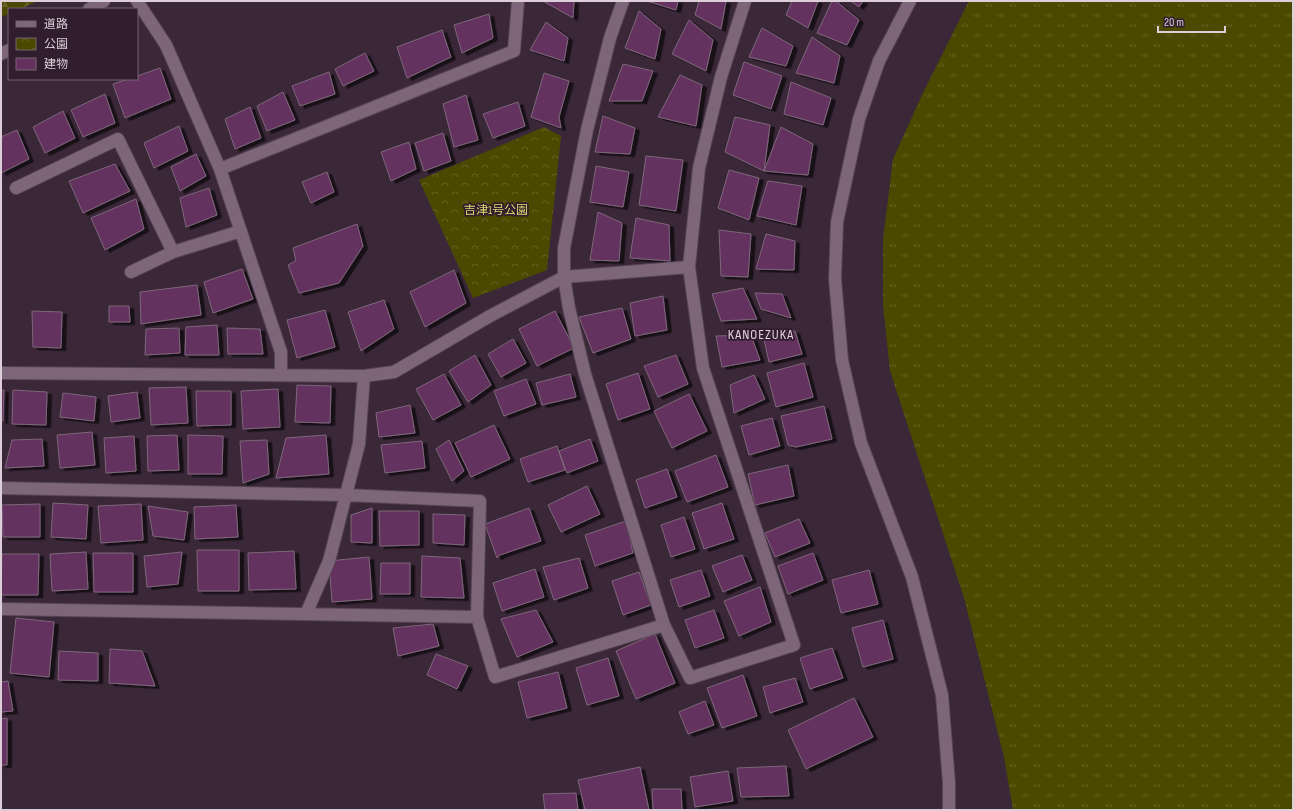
<svg xmlns="http://www.w3.org/2000/svg" width="1294" height="811" font-family="'Sofia Sans Condensed','Noto Sans JP',sans-serif">
<style>
.grass{fill:url(#grass-tufts)}
.forest{fill:url(#forest-firs)}
.park{fill:url(#park-crowns)}
.building{fill:#64305e;stroke:#7e677b;filter:url(#shadow)}
.lines{fill:none;stroke-linecap:round;stroke-linejoin:round}
.minor-casing{stroke:#554553;stroke-width:14}
.tertiary-casing{stroke:#554553;stroke-width:14}
.minor{stroke:#7d667a;stroke-width:12}
.tertiary{stroke:#7d667a;stroke-width:12}
.labels{text-anchor:middle;dominant-baseline:central;stroke-width:3.5;stroke-linejoin:round;paint-order:stroke}
.park-label{font-size:12px;fill:#dbd76e;stroke:#301d2e}
.quarter-label{font-size:14px;letter-spacing:1px;fill:#e7cde3;stroke:#301d2e}
</style>
<defs>
<pattern id="grass-tufts" width="24" height="20" patternUnits="userSpaceOnUse"><rect width="24" height="20" fill="#4b4800"/><path d="M3 7l-1-3M5 7V3M7 7l1-3M15 17l-1-3M17 17v-4M19 17l1-3" fill="none" stroke="#646125"/></pattern>
<pattern id="forest-firs" width="22" height="20" patternUnits="userSpaceOnUse"><rect width="22" height="20" fill="#4b4800"/><path d="M5 1l3.5 6h-7zM16 11l3.5 6h-7z" fill="#646125"/></pattern>
<pattern id="park-crowns" width="20" height="18" patternUnits="userSpaceOnUse"><rect width="20" height="18" fill="#4b4800"/><path d="M2 6a3 3 0 1 1 6 0M12 15a3 3 0 1 1 6 0" fill="none" stroke="#646125"/></pattern>
<filter id="shadow"><feDropShadow dx="4.5" dy="2.5" stdDeviation="0" flood-color="#0009"/></filter>
</defs>
<rect width="100%" height="100%" fill="#3a2738"/>
<path class="grass" d="M969,1H1293V810H1013L1004,757L964,598L890,371L883,305V240L893,159L922,95Z"/>
<path class="forest" d="M1,1H38L20,9H9V14L1,17Z"/>
<path class="park" d="M544,127L561,136L547,270L473,298L419,180Z"/>
<path class="building" d="M543,1H574L573,18Z
M647,1H678L676,10Z
M699,1H726L721,29L695,15Z
M792,1H818L808,28L786,15Z
M832,1H836L859,20L847,45L817,33Z
M851,1H863L859,7Z
M639,11L661,29L655,59L625,48Z
M489,14L493,38L462,53L454,25Z
M689,20L713,40L706,71L672,54Z
M546,22L568,38L564,61L530,50Z
M762,28L793,46L786,66L749,57Z
M442,30L451,57L407,78L397,47Z
M812,37L840,56L834,83L796,73Z
M365,53L374,71L343,86L335,69Z
M744,62L782,76L771,109L733,95Z
M623,64L653,71L642,101H609Z
M160,68L171,99L125,118L113,84L128,79H137V76Z
M329,72L335,94L300,106L292,86Z
M544,73L569,81L559,117L561,128L531,117Z
M680,75L702,85L696,126L658,117Z
M791,82L831,98L823,125L784,114Z
M283,92L295,120L267,131L257,106Z
M105,94L115,123L83,137L71,110Z
M466,95L478,140L454,147L443,104Z
M518,102L525,126L493,138L483,114Z
M250,107L261,138L235,149L225,119Z
M63,111L75,138L45,153L33,127Z
M603,116L635,128L630,154L595,152Z
M735,117L770,125L764,171L725,152Z
M179,126L188,151L154,168L144,143Z
M781,127L813,144L808,175L764,171Z
M17,130L29,159L1,173V137Z
M443,133L451,161L424,171L415,143Z
M409,142L416,169L391,181L381,152Z
M196,154L206,176L180,191L171,167Z
M646,156L683,160L676,211L639,205Z
M115,164L130,191L83,213L69,181Z
M596,166L629,172L623,207L590,202Z
M729,170L759,178L749,220L718,208Z
M327,172L334,192L311,203L302,182Z
M768,181L802,186L796,225L757,216Z
M209,188L217,215L186,227L180,198Z
M136,199L144,229L105,250L91,218Z
M598,212L622,223L619,261L590,260Z
M636,218L669,225L670,261L630,258Z
M357,224L363,246L339,283L299,293L288,265L296,261L293,248Z
M719,230L751,234L748,277L721,276Z
M766,234L795,241L794,270L756,269Z
M242,269L253,299L213,313L204,282Z
M454,270L466,303L425,327L410,292Z
M197,285L201,315L141,324L140,292Z
M743,288L757,319L721,321L712,294Z
M755,293L782,294L791,318L761,309Z
M663,296L667,330L635,336L630,303Z
M384,300L394,329L361,351L348,312Z
M109,306H129L130,322H109Z
M622,308L631,339L593,353L579,317Z
M325,310L335,347L297,358L287,320Z
M32,311L62,312L61,348L33,347Z
M555,311L574,348L537,366L519,329Z
M217,325L219,355H185L186,327Z
M179,328L180,353L145,355L146,329Z
M227,328L260,329L263,354H228Z
M795,331L802,354L769,362L763,335Z
M751,335L760,360L722,367L716,336Z
M513,339L526,363L501,377L488,354Z
M475,355L491,385L468,402L449,371Z
M676,355L688,384L658,397L644,366Z
M804,363L813,397L776,407L767,373Z
M638,373L650,409L618,420L606,384Z
M444,374L461,405L433,420L416,389Z
M570,374L576,397L542,405L536,383Z
M754,375L765,399L734,413L730,385Z
M526,379L536,404L504,416L494,391Z
M297,385L331,386L330,423L295,422Z
M186,387L188,423L151,425L149,388Z
M278,389L280,427L243,429L241,391Z
M1,390H4L3,421H1Z
M13,390L47,392L46,425L12,424Z
M196,391H231V425L197,426Z
M137,392L140,418L111,422L108,396Z
M63,393L96,397L94,421L60,417Z
M689,394L707,431L672,448L654,411Z
M410,405L415,433L379,437L376,413Z
M824,406L832,439L796,447L788,445L781,416Z
M772,418L780,446L749,455L741,426Z
M494,425L510,459L471,477L455,443Z
M92,432L95,465L60,468L57,435Z
M177,435L179,470L148,471L147,436Z
M188,435L223,436L222,474H188Z
M326,435L329,474L276,478L286,438Z
M134,436L136,471L106,473L104,438Z
M42,439L44,466L5,468L12,440Z
M590,439L598,461L567,473L559,451Z
M267,440L269,474L243,483L240,441Z
M449,440L464,471L452,481L436,449Z
M422,441L425,468L385,473L381,445Z
M557,446L565,470L528,482L520,459Z
M716,455L728,487L687,502L675,471Z
M788,465L794,496L755,505L748,474Z
M667,469L677,497L645,508L636,480Z
M587,486L600,514L561,532L548,505Z
M53,503L88,505L86,539L51,537Z
M722,503L734,539L704,549L692,513Z
M40,504V537H3L2,505Z
M141,504L143,540L101,543L98,506Z
M236,505L238,537L195,539L194,507Z
M148,506L188,512L184,540L153,536Z
M372,508V543L351,542V515Z
M529,508L541,541L500,555L497,558L485,524Z
M379,511H419V545L380,546Z
M433,514L465,515L464,545L433,543Z
M684,517L695,549L671,557L661,525Z
M799,519L810,543L775,557L765,533Z
M626,521L633,553L595,566L585,535Z
M197,550H239V591H198Z
M294,551L296,589L249,590L248,553Z
M86,552L88,589L52,591L50,554Z
M182,552L178,584L147,587L144,556Z
M93,553H133V592H94Z
M813,553L823,580L788,594L778,566Z
M2,554H39L38,595H1Z
M742,555L752,580L723,592L712,566Z
M422,556L460,558L464,598L421,597Z
M369,557L372,599L332,602L329,561Z
M579,558L588,588L554,600L543,567Z
M381,563H410V594H380Z
M535,569L544,597L502,611L493,583Z
M701,570L710,596L679,607L670,580Z
M869,570L878,604L841,613L832,580Z
M639,572L651,605L623,615L612,581Z
M760,587L771,622L739,636L724,601Z
M536,610L553,642L517,657L501,619Z
M714,610L724,638L695,648L685,620Z
M16,618L54,622L49,677L10,673Z
M883,620L893,659L863,667L852,628Z
M433,624L439,646L398,656L393,628Z
M655,634L675,683L636,699L616,651Z
M832,648L843,678L810,689L800,658Z
M110,649L142,651L155,686L109,683Z
M59,651L98,653V681L58,680Z
M436,654L468,666L457,689L427,675Z
M608,658L619,696L587,705L576,668Z
M558,672L567,708L527,718L518,682Z
M743,675L757,716L722,728L707,688Z
M795,678L803,702L770,713L763,687Z
M8,681L13,711L1,712V682Z
M854,698L873,737L806,769L788,730Z
M705,701L714,725L688,734L679,712Z
M7,718V765H1V719Z
M786,766L789,796L741,797L737,768Z
M640,767L649,810H585L578,780Z
M728,771L733,801L695,807L690,777Z
M652,789H681L682,810H653Z
M576,793L578,810H545L543,794Z"/>
<g class="lines">
<defs>
<path id="minor" d="M137,1L166,45L220,169L281,352V374
M623,1L610,38L587,130L564,248V277L569,308L585,374L664,625L690,678L794,645L703,368L689,267L699,168L721,77L745,1
M89,9L104,1
M1,54L9,50
M220,169L514,51L518,1
M16,188L118,139L173,252
M131,272L173,252L241,231
M1,373L364,376L394,372L490,316L564,277L689,267
M1,488L345,495L480,501L477,617L495,677L664,625
M1,609L477,617
M306,614L329,561L359,444L364,376"/>
<path id="tertiary" d="M910,1L879,61L859,119L837,222L835,279L842,360L861,443L912,577L942,695L949,783V810"/>
</defs>
<use href="#minor" class="minor-casing"/>
<use href="#tertiary" class="tertiary-casing"/>
<use href="#minor" class="minor"/>
<use href="#tertiary" class="tertiary"/>
</g>
<g class="labels">
<g class="park-label">
<text x="496" y="210">吉津1号公園</text>
</g>
<g class="quarter-label">
<text x="761" y="334">KANOEZUKA</text>
</g>
</g>
<rect width="1294" height="811" fill="none" stroke="#dccfd9" stroke-width="4"/>
<rect x="8" y="8" width="130" height="72" fill="#301d2e" stroke="#756472"/>
<rect x="16" y="21" width="20" height="6" fill="#7d667a" stroke="#756472"/>
<text x="44" y="28" font-size="12" fill="#dccfd9">道路</text>
<rect x="16" y="38" width="20" height="12" fill="url(#park-crowns)" stroke="#756472"/>
<text x="44" y="48" font-size="12" fill="#dccfd9">公園</text>
<rect x="16" y="58" width="20" height="12" fill="#64305e" stroke="#756472"/>
<text x="44" y="68" font-size="12" fill="#dccfd9">建物</text>
<path d="M1158 26v6h67v-6" fill="none" stroke="#dccfd9" stroke-width="2"/>
<text x="1164" y="26" font-size="12" fill="#dccfd9" stroke="#301d2e" stroke-width="3" paint-order="stroke">20 m</text>
</svg>
